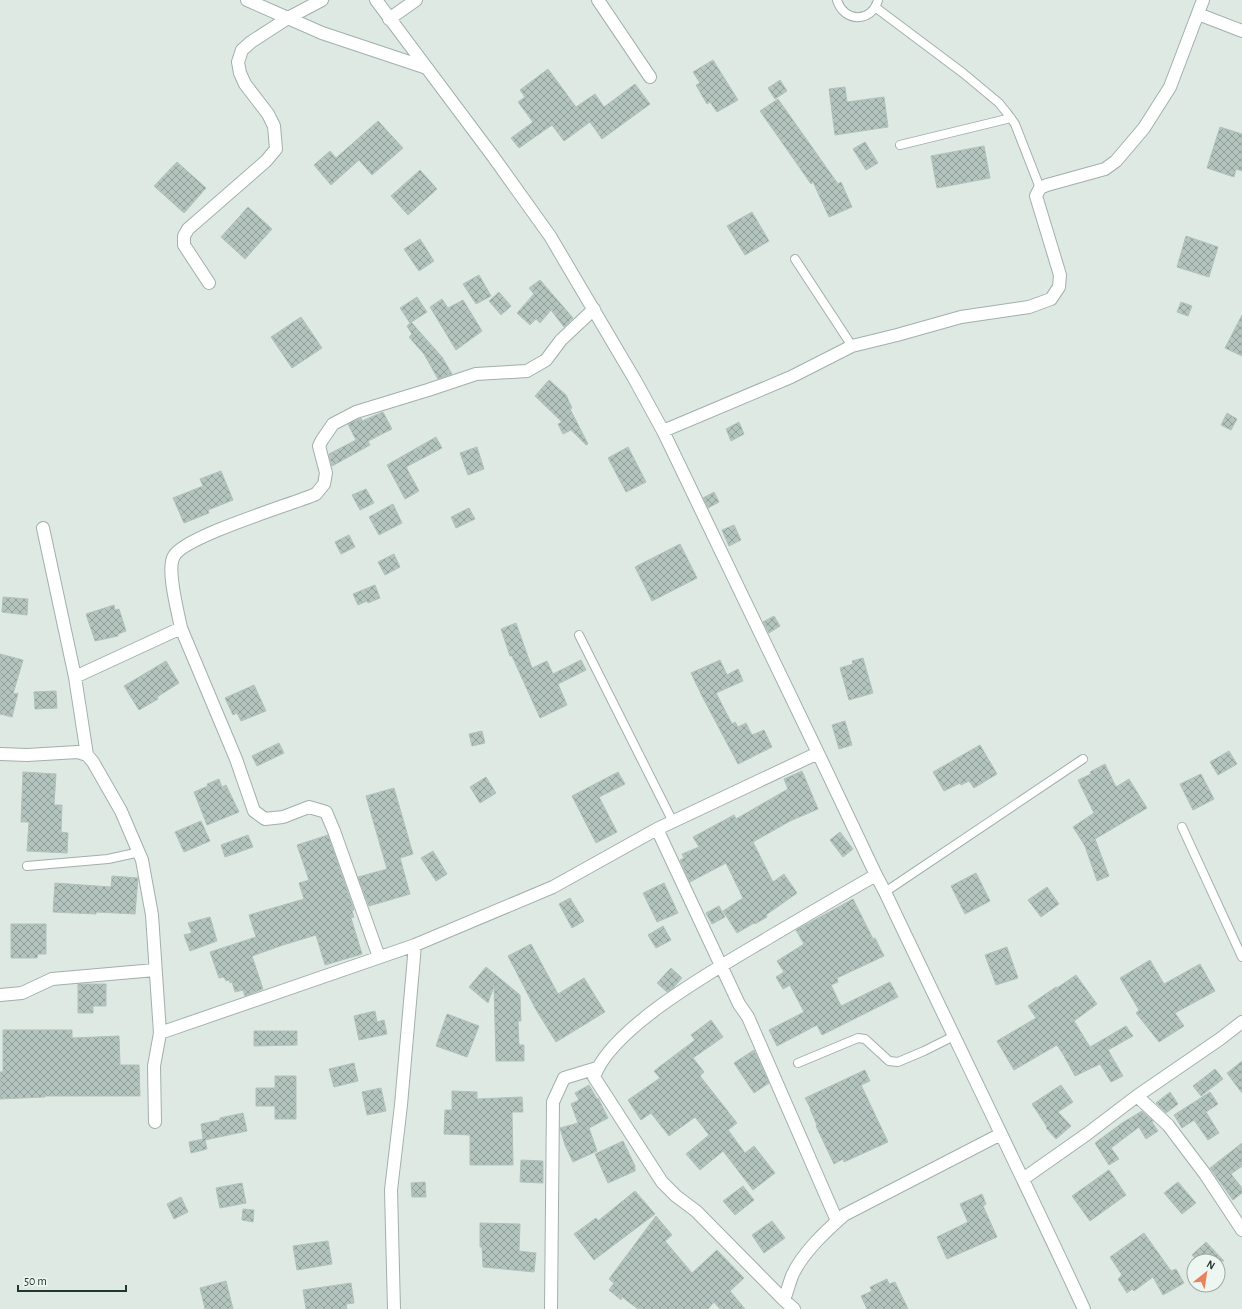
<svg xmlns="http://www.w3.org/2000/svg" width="1242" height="1309" font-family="'Alegreya Sans',sans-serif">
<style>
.building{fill:url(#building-cross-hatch);stroke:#b1c2bb}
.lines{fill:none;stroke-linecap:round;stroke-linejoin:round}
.service-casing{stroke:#a1b0ab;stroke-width:10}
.minor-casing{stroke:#a1b0ab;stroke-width:14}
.service{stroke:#fff;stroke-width:8}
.minor{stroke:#fff;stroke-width:12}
</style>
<defs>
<pattern id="building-cross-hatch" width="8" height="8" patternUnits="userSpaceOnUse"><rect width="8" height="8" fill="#b3c3bd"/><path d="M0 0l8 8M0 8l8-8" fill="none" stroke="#919f9a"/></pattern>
</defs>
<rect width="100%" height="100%" fill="#dee9e4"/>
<path class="building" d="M713,60L738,100L717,112L710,102L707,104L696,85L700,83L693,72Z
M548,69L576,107L595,94L604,107L635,84L650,104L602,139L590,122L564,141L552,125L519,148L511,138L533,122L518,102L525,97L520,90Z
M780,80L787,91L775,99L768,88Z
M845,87L847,102L884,97L888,127L835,135L829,89Z
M778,99L838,184L841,182L852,207L829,217L813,182L811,184L760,111Z
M378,121L403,148L372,175L359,160L331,185L314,165L330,151L336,158Z
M1220,127L1242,134V171L1236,169L1234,177L1207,168Z
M865,142L878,163L866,170L853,149Z
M984,146L990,178L937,188L931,156Z
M177,162L206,188L184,213L154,186Z
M420,170L437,189L408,215L391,196Z
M248,207L272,229L245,259L221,237Z
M752,212L769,241L745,255L727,226Z
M1186,236L1218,247L1209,277L1177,267Z
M420,239L434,261L419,271L404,249Z
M479,275L491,296L476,304L463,284Z
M540,280L573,318L564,327L551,310L540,323L536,319L530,325L517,313L534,294L529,288Z
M499,292L511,306L501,315L489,301Z
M417,297L427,312L410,323L400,308Z
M442,299L448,308L463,300L482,331L456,350L430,307Z
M1181,302L1192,306L1188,316L1177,312Z
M1242,315V356L1225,348Z
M301,317L322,348L292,368L271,337Z
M411,322L442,357L452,374L438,379L424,354L409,337L412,334L407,326Z
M549,380L566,395L572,408L570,409L588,444L586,445L571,430L563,434L558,424L562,422L535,396Z
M383,412L392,429L368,441L370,445L332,466L329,454L356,440L348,424L359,419L361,418L362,421Z
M1227,413L1237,419L1231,430L1221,425Z
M739,422L744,434L731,441L726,429Z
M436,437L442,448L406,467L419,491L405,499L387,465Z
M477,447L484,469L468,475L460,453Z
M628,447L646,482L626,492L608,458Z
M221,471L233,500L208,510L209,513L184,523L173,498L203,486L200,479Z
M366,489L374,503L360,510L352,495Z
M714,492L719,502L708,508L703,498Z
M393,504L402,523L379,535L369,517Z
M469,508L475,519L456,528L451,517Z
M734,525L741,540L729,546L722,530Z
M349,535L355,547L341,554L335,542Z
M680,544L697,578L652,601L635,567Z
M394,554L400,567L385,575L378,562Z
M375,585L380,598L368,603L367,601L358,605L353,594Z
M3,597L28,599L27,615L2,612Z
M114,605L115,610L119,609L126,631L118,634V636L95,641L86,614Z
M774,616L780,626L769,633L763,622Z
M516,623L532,668L547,661L553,674L581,660L586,670L558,684L567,705L540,718L512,656H510L501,629Z
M0,654L23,660L13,694L18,693L12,717L0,714Z
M863,658L873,693L849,700L840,668L853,664L852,661Z
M720,660L727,675L738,669L743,681L716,693L732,724L735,722L738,727L746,723L752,735L764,730L772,747L738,764L702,696L691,673Z
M166,661L179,683L157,697L158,699L139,710L124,686Z
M254,685L266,711L241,721L237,713L233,715L225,698Z
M56,691L57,708L35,709L34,692Z
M845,721L852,745L839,749L832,725Z
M482,731L485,743L472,746L469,734Z
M279,743L284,753L257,766L252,756Z
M980,745L997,774L974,788L969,781L961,785L960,783L944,791L933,772Z
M1229,751L1237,764L1218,775L1210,762Z
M1105,764L1116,787L1129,779L1147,808L1095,839L1109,876L1097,881L1085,846L1073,827L1094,813L1078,780L1091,774L1090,772Z
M802,771L818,809L790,821L753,842L773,882L784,874L797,893L766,915L767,917L755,924L754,923L737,933L723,911L743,898L726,863L690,882L680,860L684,858L682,854L699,847L693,837L734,815L736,819L788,789L784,779Z
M23,772L56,774L54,805H62L61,832L68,833L67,853L27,851L29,822H21Z
M618,772L625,784L599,797L617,832L596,843L572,796Z
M1201,774L1214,799L1193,810L1180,784Z
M486,777L496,793L480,803L470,787Z
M219,779L222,787L226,785L239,812L207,825L194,792L208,786L207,784Z
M394,788L413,854L400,858L410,894L369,906L358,877L387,869L366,796Z
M201,821L210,841L184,852L175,832Z
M840,832L853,849L843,857L830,840Z
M248,835L253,847L225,857L221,845Z
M328,835L354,910L352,911L354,917L351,918L362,954L325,965L316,935L283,945L252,956L263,989L245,996L243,990L235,992L232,982L230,983L229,980L226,981L224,977L219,978L210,952L256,937L249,915L304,899L299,883L309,880L297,845Z
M433,851L447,874L436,881L421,858Z
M976,873L990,901L965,914L951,886Z
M112,876L138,878L135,914L96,912V914L53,912L55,883L111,887Z
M664,883L678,913L657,922L643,893Z
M1047,887L1059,904L1041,917L1028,900Z
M570,898L584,921L572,928L559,904Z
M853,899L873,939L875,938L884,956L837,978L838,982L831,985L841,1006L890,982L898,997L822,1035L817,1025L777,1046L769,1030L804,1012L790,985L783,989L776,977L784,972L777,961L804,944L796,930Z
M719,906L725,917L712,924L706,913Z
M210,917L217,941L190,951L184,935L192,933L188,923Z
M11,924H46V954H38L37,958H11Z
M663,926L671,940L656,948L648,935Z
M531,944L558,994L584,978L605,1012L556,1042L535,1008L508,956Z
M1007,947L1018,978L996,985L985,955Z
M1150,960L1164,984L1200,964L1215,991L1175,1013L1184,1026L1159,1042L1136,1013L1139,1010L1120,978Z
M486,967L520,995L521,1021H518L519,1045H524V1061H496L494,986L488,1003L469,987Z
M671,968L682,978L673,988L667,992L657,983Z
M1076,975L1097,1004L1074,1021L1090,1047L1126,1026L1133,1036L1108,1050L1123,1076L1111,1082L1100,1064L1075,1076L1063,1054L1057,1045L1014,1070L997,1041L1036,1018L1028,1006L1056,987L1057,988Z
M78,984H106V1006H93V1013H78Z
M375,1011L377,1022L384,1020L387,1034L359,1040L354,1016Z
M447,1014L479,1026L467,1057L436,1046Z
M711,1020L723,1037L693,1058L704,1072L700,1076L737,1123L728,1130L745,1153L754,1146L775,1173L753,1190L723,1151L700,1170L686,1154L709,1135L695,1117L669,1136L651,1113L641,1120L628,1100L660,1078L654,1071L695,1040L691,1035Z
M3,1030H72V1038L119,1036L120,1065H139L140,1096H45V1097L0,1099V1072H3Z
M254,1031H297V1045L254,1046Z
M754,1050L769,1083L754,1093L734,1063Z
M1242,1061V1093L1227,1073Z
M354,1063L358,1081L334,1087L329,1069Z
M1215,1069L1223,1079L1201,1096L1193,1086Z
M865,1070L870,1081L861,1085L888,1142L844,1162L843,1159L834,1164L816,1126L817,1125L810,1109H811L805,1098Z
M275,1076H296V1119H275V1106H256V1088H275Z
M589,1085L597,1099L598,1098L608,1118L589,1128L597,1151L573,1162L565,1145L560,1128L578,1123L571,1104L579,1100L575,1093Z
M1061,1085L1073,1102L1058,1112L1071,1126L1056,1139L1046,1128L1047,1127L1032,1104Z
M381,1088L386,1111L367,1115L362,1092Z
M452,1091L477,1092V1099L522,1097L523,1112H512L513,1165H470V1135L444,1134L445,1110H452Z
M1170,1092L1178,1104L1166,1113L1156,1103Z
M1210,1092L1218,1104L1206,1112L1219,1133L1208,1140L1194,1120L1182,1128L1174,1115Z
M1142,1111L1153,1121L1152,1122L1158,1131L1146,1139L1139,1127L1111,1148L1119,1159L1109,1165L1095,1143L1122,1123Z
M243,1113L247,1131L205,1140L207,1149L191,1153L189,1142L203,1139L201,1124L220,1120V1118Z
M623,1141L635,1166V1171L608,1183L595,1154Z
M1242,1143V1166L1231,1174L1242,1188V1193L1233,1200L1210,1168Z
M521,1160L543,1161V1183L520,1182Z
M1109,1170L1126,1195L1090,1221L1072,1196Z
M425,1182L426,1197H412L411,1183Z
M1178,1182L1196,1203L1182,1214L1164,1193Z
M242,1183L246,1203L220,1208L216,1188Z
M743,1186L754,1200L735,1215L723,1201Z
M635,1191L655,1214L594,1260L574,1234L596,1218L598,1221Z
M982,1194L986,1204L983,1206L997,1237L947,1259L937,1237L968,1222L960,1204Z
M181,1197L188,1212L174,1219L167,1204Z
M243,1209L254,1210L253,1222L242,1220Z
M656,1216L672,1235L665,1241L692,1273L717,1250L744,1278L730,1291L745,1309H720L714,1302L708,1309H638L622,1297L621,1300L609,1290L614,1283L609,1279Z
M772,1221L785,1238L764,1253L752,1235Z
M480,1223L520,1224L519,1251L536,1253L534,1272L483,1267L482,1247H480Z
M1144,1233L1171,1271L1176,1269L1184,1283L1163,1295L1153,1277L1134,1291L1132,1289L1127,1293L1118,1279L1122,1275L1110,1257Z
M328,1241L332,1264L297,1270L293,1246Z
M1206,1242L1224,1261H1198L1192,1255Z
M887,1279L889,1284L895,1282L908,1309H867L861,1296L872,1291L870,1287Z
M226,1281L233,1309H205L200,1288Z
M351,1283L354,1303L346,1304L347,1309H306L303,1290Z"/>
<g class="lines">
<defs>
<path id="service" d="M837,0C844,23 872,23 878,0
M875,7L963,73L999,103L1007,113L1015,124L1040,188
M900,145L1011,118
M795,259L852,346
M579,635L673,822
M1182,827L1242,957
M27,866L108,859L140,852
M885,892L1083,759
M798,1063L858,1038L865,1039L889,1061L898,1062L924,1051L954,1036"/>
<path id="minor" d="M247,0L322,33L427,68
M376,0L492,155L550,236L635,380L663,431L818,753L876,875L885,892C951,1031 1019,1169 1084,1309
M598,0L650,77
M1198,14L1242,31
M389,19L416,0
M209,283L184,245V236L188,229L266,161L276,149L274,126L268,114L245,84L240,73L238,62L242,50L251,42L288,18L322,0
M663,431L791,377L852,346L897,335L961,317L1029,307L1051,299L1059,287L1060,275L1036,196L1040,188L1047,185L1105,169L1116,161L1144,128L1170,87L1203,0
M43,528L75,677L87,755
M181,628L236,759L254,811L265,819L283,817L309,807L326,812L334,831L379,957
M75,677L181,628C178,612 166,569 174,556C185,536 290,505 316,494L324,484L326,473L319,446L322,440L333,424L356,412L428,390L476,374L527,371L546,360L561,340L594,309
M0,754L27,755L78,752L87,755L93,762L121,811L142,860L152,915L160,1033L415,945L553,887L657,829L818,753
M657,829L739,1004L748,1017L837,1221
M0,995L22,993L52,979L155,970
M1137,1096L1168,1125L1205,1174L1242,1230
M155,1122L154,1066L160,1033
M1023,1179L1087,1134L1137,1096L1220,1039L1242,1022
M784,1300L696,1211L676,1196L662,1182L594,1077C612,1025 725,964 773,935C807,915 841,895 876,875
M394,1309L391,1190L401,1105L415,945
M551,1309L553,1102L564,1078L597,1068
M794,1309L784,1300C787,1292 789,1284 792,1276C802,1253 826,1231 844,1215L1001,1134"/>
</defs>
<use href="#service" class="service-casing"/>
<use href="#minor" class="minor-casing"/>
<use href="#service" class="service"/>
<use href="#minor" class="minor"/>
</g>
<g transform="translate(1206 1273) rotate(30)"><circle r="19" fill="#eef6f2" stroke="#9caaa5"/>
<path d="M0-3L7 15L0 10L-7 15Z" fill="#eb815a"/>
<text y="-6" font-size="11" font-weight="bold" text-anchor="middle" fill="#203732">N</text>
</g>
<path d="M18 1285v6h108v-6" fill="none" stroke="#203732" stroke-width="2"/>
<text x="24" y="1285" font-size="12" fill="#203732" stroke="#eef6f2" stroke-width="3" paint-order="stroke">50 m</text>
</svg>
